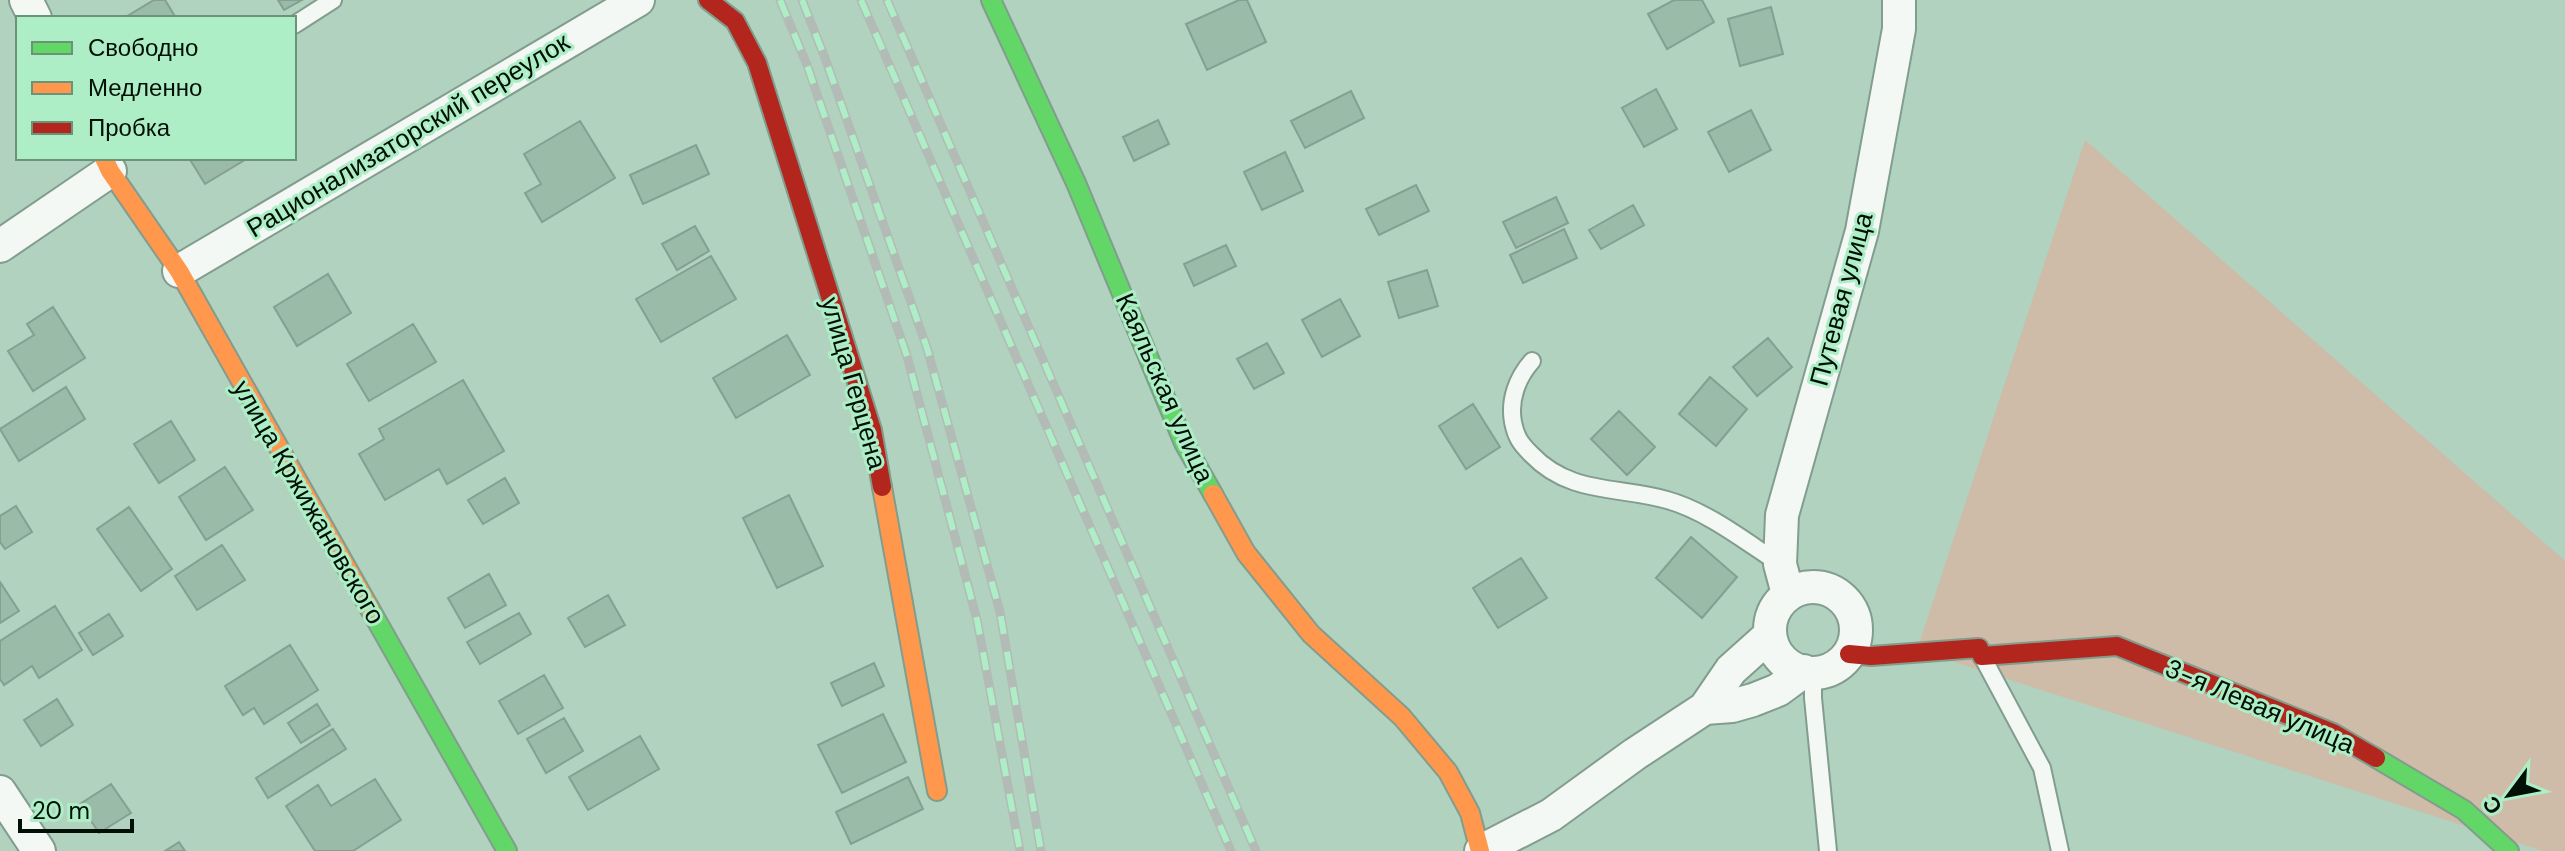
<svg xmlns="http://www.w3.org/2000/svg" width="2565" height="851" font-family="'DM Sans',sans-serif">
<style>
.green{fill:#cebba8}
.building{fill:#99bba7;stroke:#859f90;stroke-width:2}
.lines{fill:none;stroke-linecap:round;stroke-linejoin:round}
.lane-casing{stroke:#829d8e;stroke-width:20}
.street-casing{stroke:#829d8e;stroke-width:36}
.fast-casing{stroke:#829d8e;stroke-width:22}
.slow-casing{stroke:#829d8e;stroke-width:22}
.jam-casing{stroke:#829d8e;stroke-width:22}
.lane{stroke:#f3f8f5;stroke-width:16}
.street{stroke:#f3f8f5;stroke-width:32}
.fast{stroke:#63d668;stroke-width:18}
.slow{stroke:#ff974d;stroke-width:18}
.jam{stroke:#b3261e;stroke-width:18}
.rail-casing{stroke:#b3bbb6;stroke-width:9}
.rail{stroke:#aeeec7;stroke-width:6;stroke-dasharray:18;stroke-linecap:butt}
.labels{text-anchor:middle;dominant-baseline:central;stroke-width:6;stroke-linejoin:round;paint-order:stroke}
.street-label{font-size:26px;fill:#001005;stroke:#aeeec7}
</style>
<rect width="100%" height="100%" fill="#b0d2be"/>
<path class="green" d="M2085,140L2565,561V851H2543L1917,650Z"/>
<path class="building" d="M154,0H165L176,18H124Z
M278,0H302L284,10Z
M1239,0H1247L1266,42L1207,70L1186,24Z
M1674,0H1702L1714,22L1667,49L1648,14Z
M1771,7L1783,54L1740,66L1728,19Z
M1656,89L1677,129L1644,147L1622,108Z
M1351,91L1364,118L1305,148L1291,121Z
M1751,110L1771,150L1729,172L1708,132Z
M1158,120L1169,144L1134,161L1123,137Z
M580,121L615,178L542,222L525,193L541,184L524,154Z
M696,145L709,174L643,204L630,175Z
M1285,152L1303,191L1262,210L1244,172Z
M189,158H248L205,184Z
M1416,185L1429,211L1379,235L1366,209Z
M1556,197L1568,223L1516,248L1503,222Z
M1633,205L1644,225L1601,249L1589,230Z
M695,226L709,251L677,270L662,244Z
M1564,229L1577,258L1523,283L1510,255Z
M1226,245L1236,266L1194,286L1184,264Z
M711,256L736,299L661,342L636,299Z
M1427,270L1438,306L1399,318L1388,282Z
M328,274L351,313L297,346L274,307Z
M1340,299L1360,336L1322,357L1302,320Z
M53,307L85,358L33,391L8,351L34,335L27,324Z
M413,324L436,362L369,401L347,364Z
M787,335L810,375L736,418L713,378Z
M1768,338L1792,367L1757,396L1733,367Z
M1267,343L1284,373L1254,389L1237,359Z
M1710,377L1747,409L1716,446L1679,414Z
M463,380L504,451L447,484L439,469L385,500L359,454L384,439L379,429Z
M66,387L85,419L19,461L0,429Z
M1473,404L1500,447L1466,469L1439,426Z
M1619,411L1655,447L1627,475L1591,439Z
M171,421L195,460L159,483L134,444Z
M225,467L253,510L206,540L179,497Z
M505,478L519,503L483,524L468,500Z
M789,495L823,566L777,588L743,518Z
M16,506L32,532L5,549L0,542V516Z
M129,507L172,569L141,591L97,529Z
M1691,537L1737,577L1702,618L1656,578Z
M222,545L245,580L197,610L175,576Z
M1521,558L1547,598L1498,628L1473,588Z
M489,574L506,605L465,628L448,598Z
M0,582L19,611L0,623Z
M608,595L625,625L585,647L568,618Z
M55,606L82,650L39,678L32,666L4,685L0,679V641Z
M519,613L531,634L480,664L467,642Z
M109,614L123,636L93,655L79,633Z
M290,645L318,690L264,724L254,708L243,715L225,686Z
M874,663L884,686L842,706L831,683Z
M544,675L563,708L518,734L499,701Z
M57,699L73,725L41,746L24,720Z
M317,704L330,725L301,743L288,723Z
M883,714L906,762L842,793L818,745Z
M564,718L583,751L546,773L527,739Z
M333,729L346,749L268,798L256,778Z
M640,736L659,769L588,810L569,777Z
M908,777L923,809L851,844L836,812Z
M375,779L401,820L353,851H315L286,806L318,785L331,806Z
M111,784L131,813L99,833L80,804Z
M179,842L185,851H165Z"/>
<g class="lines">
<defs>
<path id="lane" d="M294,25L333,0
M1532,361C1517,378 1509,400 1513,422C1516,437 1520,443 1531,454C1570,495 1618,486 1667,500C1707,511 1746,542 1780,564
M1983,658L2042,768L2060,851
M1813,673V698L1828,851"/>
<path id="street" d="M26,0L35,18
M0,246L110,171
M179,271L638,0
M1770 630a43 43 0 1 1 86 0a43 43 0 1 1-86 0Z
M1788,594L1780,564L1782,515L1862,231L1899,29V0
M1705,708L1731,670L1770,635
M0,792L39,851
M1481,851L1551,815L1635,754L1705,708L1732,706L1753,700L1778,690L1804,671"/>
<path id="fast" d="M991,0L1076,183L1184,443L1213,494
M370,609L507,851
M2376,758L2464,810L2509,851"/>
<path id="slow" d="M104,158L110,171L179,271L370,609
M882,487L937,791
M1213,494L1246,553L1311,634L1402,717L1448,772L1470,813L1480,851"/>
<path id="jam" d="M708,0L735,21L757,63L872,430L882,487
M1849,654L1871,656L1979,648L1982,656L2117,646L2333,733L2376,758"/>
</defs>
<use href="#lane" class="lane-casing"/>
<use href="#street" class="street-casing"/>
<use href="#fast" class="fast-casing"/>
<use href="#slow" class="slow-casing"/>
<use href="#jam" class="jam-casing"/>
<use href="#lane" class="lane"/>
<use href="#street" class="street"/>
<use href="#fast" class="fast"/>
<use href="#slow" class="slow"/>
<use href="#jam" class="jam"/>
<defs>
<path id="rail" d="M780,0L807,65L907,356L977,620L1020,851
M802,0L825,58L927,348L1000,612L1041,851
M861,0L1231,851
M887,0L1256,851"/>
</defs>
<use href="#rail" class="rail-casing"/>
<use href="#rail" class="rail"/>
</g>
<g class="labels">
<g class="street-label">
<text transform="translate(408 135) rotate(-31)">Рационализаторский переулок</text>
<text transform="translate(1841 299) rotate(-75)">Путевая улица</text>
<text transform="translate(854 383) rotate(74)">улица Герцена</text>
<text transform="translate(1165 388) rotate(66)">Каяльская улица</text>
<text transform="translate(309 502) rotate(60)">улица Кржижановского</text>
<text transform="translate(2260 706) rotate(23)">3-я Левая улица</text>
</g>
</g>
<rect x="16" y="16" width="280" height="144" fill="#aeeec7" stroke="#689579" stroke-width="2"/>
<rect x="32" y="42" width="40" height="12" fill="#63d668" stroke="#689579" stroke-width="2"/>
<text x="88" y="56" font-size="24" fill="#001005">Свободно</text>
<rect x="32" y="82" width="40" height="12" fill="#ff974d" stroke="#689579" stroke-width="2"/>
<text x="88" y="96" font-size="24" fill="#001005">Медленно</text>
<rect x="32" y="122" width="40" height="12" fill="#b3261e" stroke="#689579" stroke-width="2"/>
<text x="88" y="136" font-size="24" fill="#001005">Пробка</text>
<g transform="translate(2509 795) rotate(238)" stroke="#aeeec7" stroke-width="6" paint-order="stroke">
<path d="M0-6L14 30L0 20L-14 30Z" fill="#001005"/>
<text y="-12" font-size="22" font-weight="bold" text-anchor="middle" fill="#001005">С</text>
</g>
<path d="M20 819v12h112v-12" fill="none" stroke="#001005" stroke-width="4"/>
<text x="32" y="819" font-size="24" fill="#001005" stroke="#aeeec7" stroke-width="6" paint-order="stroke">20 m</text>
</svg>
